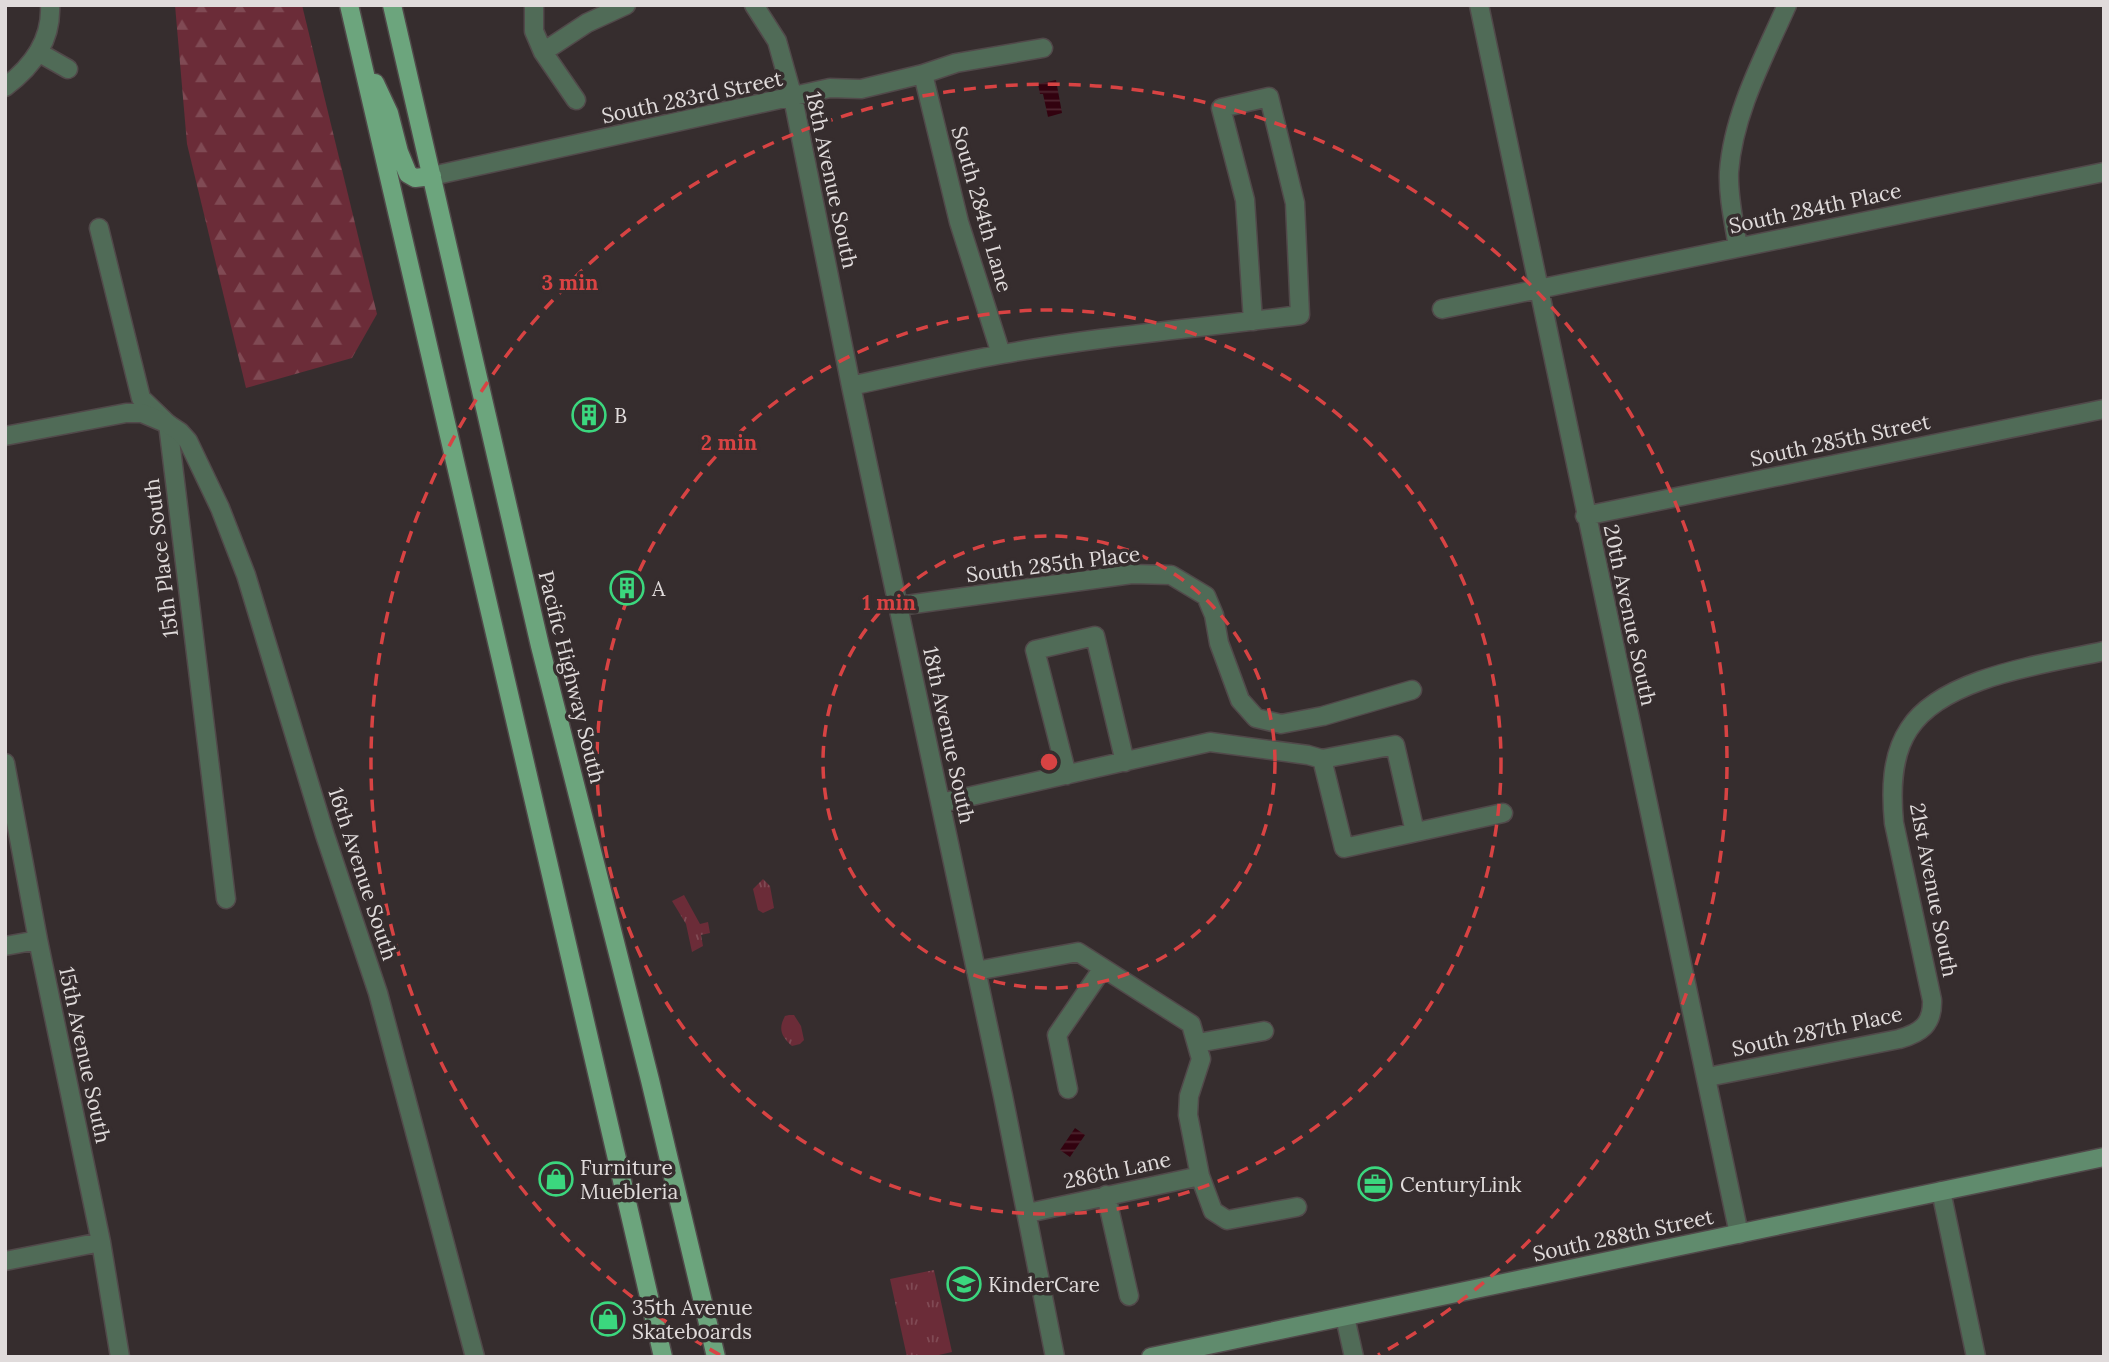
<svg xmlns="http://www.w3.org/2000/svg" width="2109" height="1362" font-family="Lora,serif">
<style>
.forest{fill:url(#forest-firs)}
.park{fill:url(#park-tufts)}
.water{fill:url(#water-rules)}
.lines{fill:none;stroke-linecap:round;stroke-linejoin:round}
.minor-casing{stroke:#51494a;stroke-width:21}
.tertiary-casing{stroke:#51494a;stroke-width:21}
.secondary-casing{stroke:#51494a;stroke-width:21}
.primary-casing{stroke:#51494a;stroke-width:21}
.minor{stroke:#506b57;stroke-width:18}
.tertiary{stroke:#506b57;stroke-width:18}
.secondary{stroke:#608b6d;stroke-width:18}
.primary{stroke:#6ca57d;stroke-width:18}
.ring{fill:none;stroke:#d84343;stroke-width:3.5;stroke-dasharray:12 9}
.labels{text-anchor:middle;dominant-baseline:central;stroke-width:7;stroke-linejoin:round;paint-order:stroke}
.street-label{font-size:21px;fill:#e0dbdb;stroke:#362d2e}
.poi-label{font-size:21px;fill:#e0dbdb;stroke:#362d2e;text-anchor:start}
.centre{fill:#d84343;stroke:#362d2e;stroke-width:3.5}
.ring-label{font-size:21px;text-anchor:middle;font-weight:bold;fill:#d84343;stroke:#362d2e;stroke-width:7;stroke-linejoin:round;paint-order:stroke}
</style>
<defs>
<pattern id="forest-firs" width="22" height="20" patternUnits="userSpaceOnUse" patternTransform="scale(1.75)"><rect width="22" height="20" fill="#6b2c38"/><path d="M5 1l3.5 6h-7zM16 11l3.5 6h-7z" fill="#804a54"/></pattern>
<pattern id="park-tufts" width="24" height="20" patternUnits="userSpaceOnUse" patternTransform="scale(1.75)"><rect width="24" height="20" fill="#6b2c38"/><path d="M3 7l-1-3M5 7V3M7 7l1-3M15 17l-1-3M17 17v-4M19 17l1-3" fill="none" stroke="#804a54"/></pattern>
<pattern id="water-rules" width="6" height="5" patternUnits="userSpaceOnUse" patternTransform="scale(1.75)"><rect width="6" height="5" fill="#32020f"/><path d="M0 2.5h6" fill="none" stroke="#4f2631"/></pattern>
</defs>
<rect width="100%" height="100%" fill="#362d2e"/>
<path class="forest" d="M175,5H302L377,314L352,358L246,388L187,144Z"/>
<path class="park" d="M763,879L770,886L774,908L763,913L758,910L753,889Z
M684,895L700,924L708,922L710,933L701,935L703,946L692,952L686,924L672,901Z
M789,1015H794L801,1026L804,1040L800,1044L792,1046C781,1036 778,1029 785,1016Z
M934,1270L952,1352L930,1357H907L890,1279Z"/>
<path class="water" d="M1056,80L1062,113L1048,117L1043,94H1040L1038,84Z
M1075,1128L1085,1135L1070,1157L1060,1150Z"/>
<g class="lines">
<defs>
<path id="minor" d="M534,5V31L543,52L576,100
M754,5L777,41L793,98L851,386L1003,1096L1055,1357
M1479,5C1562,416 1656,823 1739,1234
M38,52L68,69
M543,52L587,23L626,5
M923,74L959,222L1001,354
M5,87C32,67 52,40 50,5
M432,176L830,88L861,89L923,74L956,63L1043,48
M99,228L141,398L168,424L226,899
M1738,247C1734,222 1728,197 1729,172C1733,114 1764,57 1787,5
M1442,309L2104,172
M851,386C901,375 952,363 1003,354C1101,336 1201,328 1300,315L1295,203L1269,97L1221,108L1245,200L1253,321
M1585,516L2104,409
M899,606L1132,574L1171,575L1206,596L1214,615L1219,643L1240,700L1256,718L1281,724L1323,716L1412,690
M1322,759L1395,745L1415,832
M5,763L38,940L101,1242L120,1357
M1067,775L1035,650L1095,636L1125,762
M941,803L1210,742L1308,755L1322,759L1344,848L1503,813
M5,946L38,940
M976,971L1078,952L1191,1024L1201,1059L1189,1096L1188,1115L1200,1176L1028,1213
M1198,1043L1264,1031
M1708,1077L1899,1039C1921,1033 1933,1024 1932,1000L1894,823C1891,792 1891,756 1909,729C1943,676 2047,664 2104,651
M1068,1089L1057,1035L1103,968
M1200,1176L1213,1211L1227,1220L1297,1207
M1941,1191L1976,1357
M1106,1195L1129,1296
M5,1261L101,1242
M1345,1317L1354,1357"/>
<path id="tertiary" d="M5,436L126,413H142L168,424L180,432L188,441L220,508L246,575L325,835L378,993L475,1357"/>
<path id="secondary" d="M1151,1357L2104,1157"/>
<path id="primary" d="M349,5L663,1357
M392,5L540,646L650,1080L716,1357
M375,83L389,113L399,152L408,174L415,178L432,176"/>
</defs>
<use href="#minor" class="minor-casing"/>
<use href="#tertiary" class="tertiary-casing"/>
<use href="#secondary" class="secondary-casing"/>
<use href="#primary" class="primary-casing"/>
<use href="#minor" class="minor"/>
<use href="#tertiary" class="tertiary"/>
<use href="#secondary" class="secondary"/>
<use href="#primary" class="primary"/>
</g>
<g class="ring">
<circle cx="1049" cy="762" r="226"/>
<circle cx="1049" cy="762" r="452"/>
<path d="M720 1355A678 678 0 1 1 1378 1355"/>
</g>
<defs>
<symbol id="building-ring" viewBox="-11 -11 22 22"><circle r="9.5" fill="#362d2e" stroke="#3bd77e" stroke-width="1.5"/><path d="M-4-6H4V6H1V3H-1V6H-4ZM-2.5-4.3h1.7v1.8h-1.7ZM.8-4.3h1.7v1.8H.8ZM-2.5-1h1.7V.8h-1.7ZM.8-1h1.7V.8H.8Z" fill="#3bd77e"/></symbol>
<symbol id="shop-ring" viewBox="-11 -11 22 22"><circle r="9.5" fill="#362d2e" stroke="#3bd77e" stroke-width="1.5"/><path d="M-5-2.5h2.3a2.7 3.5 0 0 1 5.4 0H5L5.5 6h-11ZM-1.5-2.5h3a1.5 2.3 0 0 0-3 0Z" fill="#3bd77e"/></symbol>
<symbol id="office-ring" viewBox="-11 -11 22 22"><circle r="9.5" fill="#362d2e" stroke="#3bd77e" stroke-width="1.5"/><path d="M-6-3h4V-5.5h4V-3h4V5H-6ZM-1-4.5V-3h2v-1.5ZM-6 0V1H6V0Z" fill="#3bd77e"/></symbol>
<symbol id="school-ring" viewBox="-11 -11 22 22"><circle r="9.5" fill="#362d2e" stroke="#3bd77e" stroke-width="1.5"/><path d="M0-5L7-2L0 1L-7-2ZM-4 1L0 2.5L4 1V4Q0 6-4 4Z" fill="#3bd77e"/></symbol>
</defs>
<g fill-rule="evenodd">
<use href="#building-ring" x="570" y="396" width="38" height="38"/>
<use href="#building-ring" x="608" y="569" width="38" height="38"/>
<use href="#shop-ring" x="537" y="1160" width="38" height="38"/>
<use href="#office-ring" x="1356" y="1165" width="38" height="38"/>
<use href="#school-ring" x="945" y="1265" width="38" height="38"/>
<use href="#shop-ring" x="589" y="1300" width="38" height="38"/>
</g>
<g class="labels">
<g class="street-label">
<text transform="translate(692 97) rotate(-12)">South 283rd Street</text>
<text transform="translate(832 180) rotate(78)">18th Avenue South</text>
<text transform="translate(1815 208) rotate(-12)">South 284th Place</text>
<text transform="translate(982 209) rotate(74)">South 284th Lane</text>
<text transform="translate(1840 440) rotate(-12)">South 285th Street</text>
<text transform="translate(161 558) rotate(-97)">15th Place South</text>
<text transform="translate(1053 564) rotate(-7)">South 285th Place</text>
<text transform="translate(1630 615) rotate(78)">20th Avenue South</text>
<text transform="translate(572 677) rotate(76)">Pacific Highway South</text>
<text transform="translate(949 735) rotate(78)">18th Avenue South</text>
<text transform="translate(363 874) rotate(72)">16th Avenue South</text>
<text transform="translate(1934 890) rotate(79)">21st Avenue South</text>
<text transform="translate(1817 1031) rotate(-12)">South 287th Place</text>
<text transform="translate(85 1055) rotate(78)">15th Avenue South</text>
<text transform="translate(1117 1170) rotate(-12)">286th Lane</text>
<text transform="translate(1623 1235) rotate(-12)">South 288th Street</text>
</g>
<g class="poi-label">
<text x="614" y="415">B</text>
<text x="652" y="588">A</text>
<text x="580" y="1167">Furniture<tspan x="580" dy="24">Muebleria</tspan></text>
<text x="1400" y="1184">CenturyLink</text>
<text x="988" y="1284">KinderCare</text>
<text x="632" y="1307">35th Avenue<tspan x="632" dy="24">Skateboards</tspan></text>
</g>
</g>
<circle cx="1049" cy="762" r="10" class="centre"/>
<g class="ring-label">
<text x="570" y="290">3 min</text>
<text x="729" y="450">2 min</text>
<text x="889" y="610">1 min</text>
</g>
<rect width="2109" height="1362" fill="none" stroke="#e0dbdb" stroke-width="14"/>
</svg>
